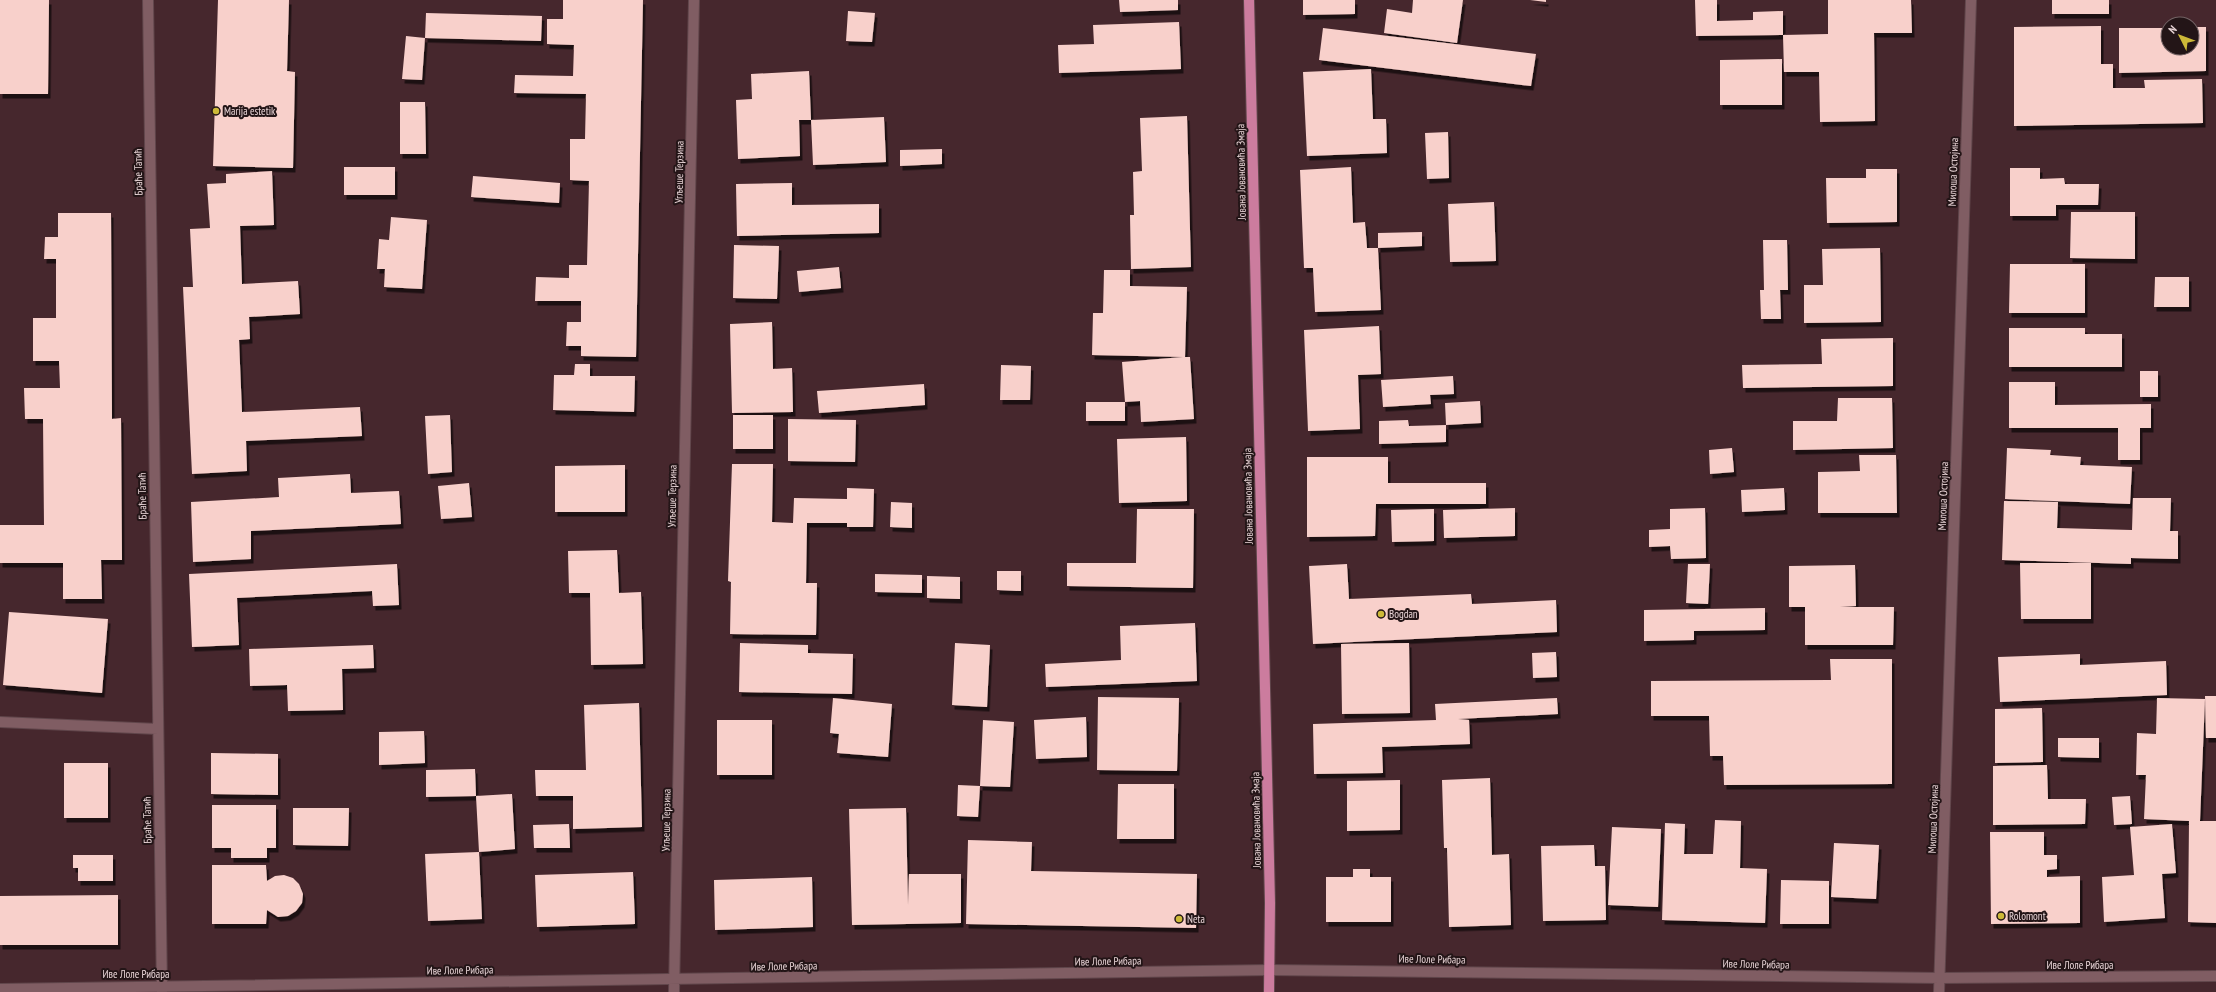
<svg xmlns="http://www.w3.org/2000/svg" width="2216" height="992" font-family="'PT Sans Narrow',sans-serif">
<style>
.building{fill:#f8d0cb;filter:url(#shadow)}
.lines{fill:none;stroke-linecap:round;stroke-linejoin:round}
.minor-casing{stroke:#60464b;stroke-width:12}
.major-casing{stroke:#60464b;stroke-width:12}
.minor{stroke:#805d63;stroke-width:10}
.major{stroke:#cc7c9e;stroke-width:10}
.poi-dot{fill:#cdb938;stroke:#231517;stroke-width:1.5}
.labels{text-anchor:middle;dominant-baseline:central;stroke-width:4;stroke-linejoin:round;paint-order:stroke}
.poi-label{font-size:11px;fill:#e9d5d7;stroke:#231517;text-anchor:start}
.street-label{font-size:11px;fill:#e9d5d7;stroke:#231517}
</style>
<defs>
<filter id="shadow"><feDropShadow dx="2.5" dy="4.5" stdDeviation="0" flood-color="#0009"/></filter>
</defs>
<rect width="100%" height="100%" fill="#46272d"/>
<path class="building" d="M0,0H49L48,94H0Z
M218,0H289L287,71L295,72L293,168L213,166Z
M563,0H643L636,357L581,356V346H566L567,322H581V301H535L536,277L569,278V265H587L589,181L570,180V139H585L586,94L514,93L515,75L573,76L574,45L547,44V19H563Z
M1119,0H1178V10L1120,12Z
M1303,0H1355V14L1303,15Z
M1413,0H1463L1457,43L1384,33L1387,9L1412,13Z
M1530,0H1546V2Z
M1695,0H1717V21L1753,20V12L1783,11V35L1828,34V0H1911L1912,33H1874L1875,121L1820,122L1819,72H1784L1783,35L1696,36Z
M2052,0H2109V14H2052Z
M848,11L875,13L872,42L846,41Z
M426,13L542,16L541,41L425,38Z
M1179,22L1181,69L1059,73L1058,45L1094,44L1093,25Z
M2101,26V64H2113V88H2145L2144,80L2202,79L2203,123L2014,126V27Z
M2192,27H2206V71L2119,73V28H2168V48H2192Z
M1323,28L1536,54L1531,86L1319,60Z
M406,36L425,38L422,80L402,79Z
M1782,59V105H1720V60Z
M1371,69L1373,119H1386L1387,153L1307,156L1303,72Z
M809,71L811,120H799L800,156L738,159L736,100L752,99L751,74Z
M400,102H425L426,154H400Z
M1187,116L1191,267L1131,269L1130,215H1134L1133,172L1142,171L1140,118Z
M884,117L886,162L813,165L811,120Z
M1448,132L1449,178L1427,179L1425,133Z
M942,149V164L900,166V150Z
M344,167H395V195H344Z
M1351,167L1353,223L1365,222L1367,248H1378L1381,310L1315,312L1313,268H1304L1300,170Z
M2010,168H2040V179L2064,178L2065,184H2099L2098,205H2056V216H2010Z
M1866,169H1897V222L1827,223L1826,178H1866Z
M272,171L274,225L240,226L242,284L298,281L300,314L249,317L250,339L239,340L242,412L360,407L362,436L246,441L247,471L192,474L183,287H193L190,229L210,228L207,184L226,183V174Z
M473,176L560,183L559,203L471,197Z
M792,183V205L879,204V233L737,236L736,184Z
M1494,202L1496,261L1450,262L1448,204Z
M2071,212H2135V259L2070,258Z
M58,213H111L112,419L121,418L122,560H101L102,599H63V563H0V525H44L43,419H25L24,388H60L59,361H33V318H56V259H44L45,237H58Z
M391,217L427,220L422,289L384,287L385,269H377L379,239L389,240Z
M1422,232V246L1378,248V233Z
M1763,240H1787L1788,290H1780L1781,319H1761L1760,290H1764Z
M734,245L779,246L777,299L733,298Z
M1880,248L1881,322L1804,323V285H1823L1822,249Z
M2010,264H2085V313H2009Z
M839,267L841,288L799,292L797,271Z
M1104,270H1130V286L1187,287L1185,357H1190L1194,419L1141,422L1140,401L1125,402L1122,362L1183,357L1092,355L1093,313H1103Z
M2155,277H2189V307H2154Z
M772,322L773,369L792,368L793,412L732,413L730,324Z
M1379,326L1381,374L1358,375L1360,429L1308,431L1304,330Z
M2009,328H2085V334H2122V367H2009Z
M1893,338V386L1743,388L1742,365L1822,364L1821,339Z
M575,364H590V376H635L634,412L553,410L554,375H574Z
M1001,365L1031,366L1030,400H1000Z
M2140,371H2158V397H2140Z
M1453,376L1454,394L1430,395L1431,404L1383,407L1381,380Z
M2009,382H2055V405L2151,404V428H2140V460H2118V428H2009Z
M924,384L925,405L819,413L817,391Z
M1838,398H1892L1893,448L1793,450V421H1837Z
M1480,401L1481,423L1446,425L1445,403Z
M1086,402H1125V421H1086Z
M450,415L452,472L428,474L425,416Z
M733,415H773V449H733Z
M788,419L856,420L855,462L788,461Z
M1408,420L1409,426L1446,425V442L1379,444V421Z
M1186,437L1187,501L1119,503L1117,439Z
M1732,448L1734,472L1710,474L1709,450Z
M2007,448L2051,450L2050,455L2081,457L2080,465L2132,467L2130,504L2005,499Z
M1859,455H1896L1897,513H1818V472L1860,471Z
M1307,457H1388V483H1486V504H1376L1375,536L1307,537Z
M732,464H773L772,522L793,523L794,498L847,499V488L874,489L873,527H847V523H807L806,583H817L816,635L730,634L731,582L728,581Z
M625,465V512H555V466Z
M350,474L351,493L399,491L401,524L251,531V559L193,562L191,502L279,497L278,478Z
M469,483L472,517L441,519L438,486Z
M1784,488L1785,510L1742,512L1741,490Z
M2133,498H2171L2170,531H2178V559L2131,558V564L2002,560L2004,501L2058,502L2057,528L2132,530Z
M891,502L912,503V528L890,527Z
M1515,508V536L1444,538L1443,510Z
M1705,508L1706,558L1671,559L1670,546L1649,547V530L1670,529V509Z
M1137,509H1194L1193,588L1067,586V563H1136Z
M1434,509V541L1392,542L1391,510Z
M617,550L619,593L641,592L643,664L591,665L590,593H569L568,551Z
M2020,563H2091V619H2021Z
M397,564L399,605L373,606L372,591L237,598L239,645L192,647L189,574Z
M1347,564L1349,599L1471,594L1472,604L1556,600L1557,632L1313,644L1309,566Z
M1688,564H1710L1708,604L1686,603Z
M1855,565L1856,606L1840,607H1894L1893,645H1805V607H1789V566Z
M997,571H1021V591L997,590Z
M875,574L922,575V593L875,592Z
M927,576L960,577V599L927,598Z
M1765,608V630L1694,631V640L1644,641V610Z
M9,612L108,619L102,693L3,685Z
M1195,623L1197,681L1046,687L1045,664L1121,660L1120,626Z
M740,643L808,645V653L853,654L852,694L739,692Z
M955,643L990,645L987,707L952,705Z
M1409,643L1410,713L1342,714L1341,644Z
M373,645L374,668L342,669L343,710L288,711L287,685L250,686L249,649Z
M1556,652L1557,677L1533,678L1532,653Z
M2080,654V665L2166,661L2167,695L2000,702L1998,657Z
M1830,659H1892V784L1724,785L1723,756H1710L1709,716H1651V681L1831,680Z
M2205,696H2216V738H2206Z
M1098,697L1179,698L1177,771L1097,770Z
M833,698L892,704L888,757L837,753L839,734L830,733Z
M1557,698L1558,714L1458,719L1469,720L1470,744L1382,747L1383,773L1314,774L1313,724L1436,720L1435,704Z
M2157,698L2205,699L2200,821H2216V923L2188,922L2189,821L2144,819L2146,775H2136L2137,733L2156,734Z
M639,703L642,827L573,829V796H536L535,770H586L584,705Z
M2042,708L2043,762L1995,763V709Z
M1086,717L1087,757L1036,759L1034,720Z
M717,720H772V775H717Z
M983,720L1014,722L1010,787L980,786L978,817L957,816L958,785L980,786Z
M424,731L425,763L379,765V732Z
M2058,738H2099V758L2058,757Z
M211,753L278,754V795L211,794Z
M64,763H108V818H64Z
M2047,765L2048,799H2086L2085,824L1993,825V766Z
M475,769L476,796L426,797V770Z
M1490,778L1492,855L1509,854L1511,925L1449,927L1447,848H1444L1442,780Z
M1400,780V830L1347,831V781Z
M1118,784H1174V839H1117Z
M512,794L515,849L479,852L482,919L428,921L425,854L479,852L476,796Z
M2130,796L2132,824L2114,825L2112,797Z
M212,805H276V848H267V858H231V848H212Z
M293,808H349L348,846L293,845Z
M906,808L908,905L909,874H961V923L852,925L849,809Z
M1715,820L1741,821L1740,868L1767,869L1765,923L1662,920L1665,823L1685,824L1684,854H1713Z
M569,824L570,848H534L533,825Z
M2172,824L2176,873L2162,874L2165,918L2104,922L2102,877L2134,875L2130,827Z
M1612,827L1661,829L1658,907L1608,905Z
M1990,832H2044V855H2057V869L2047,870V877L2080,876V923L1991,924Z
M968,840L1032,842L1031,871L1197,874L1196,928L966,924Z
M1834,843L1879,845L1876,899L1831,897Z
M1594,845L1595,866H1605L1606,920L1543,921L1541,846Z
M73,855H113V881H78V868H73Z
M212,865H266L267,881L275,876L284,875L293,878L299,884L303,894L302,903L296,911L288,916L278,917L267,910L266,924H212Z
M1353,869H1370V877H1391V922H1326V877H1353Z
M633,872L635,924L537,927L535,875Z
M812,877L813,927L715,930L714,880Z
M1781,880L1829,881V924H1780Z
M118,895V945H0V896Z"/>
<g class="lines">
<defs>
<path id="minor" d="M148,0L162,992
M0,722L158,729
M0,989L1270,970L1940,978L2216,976
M674,992L694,0
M1939,992L1971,0"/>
<path id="major" d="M1249,0L1270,903L1269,992"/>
</defs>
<use href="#minor" class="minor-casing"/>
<use href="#major" class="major-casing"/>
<use href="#minor" class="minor"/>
<use href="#major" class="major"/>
</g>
<g class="poi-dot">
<circle cx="216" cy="111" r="4"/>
<circle cx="1381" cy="614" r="4"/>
<circle cx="2001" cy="916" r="4"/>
<circle cx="1179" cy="919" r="4"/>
</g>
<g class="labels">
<g class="poi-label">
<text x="224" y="111">Marija estetik</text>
<text x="1389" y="614">Bogdan</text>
<text x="2009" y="916">Rolomont</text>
<text x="1187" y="919">Neta</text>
</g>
<g class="street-label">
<text transform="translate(138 172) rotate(-91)">Браће Татић</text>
<text transform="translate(679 172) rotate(-89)">Угљеше Терзина</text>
<text transform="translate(1241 172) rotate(-91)">Јована Јовановића Змаја</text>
<text transform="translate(1953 172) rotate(-88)">Милоша Остојина</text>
<text transform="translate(142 496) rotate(-91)">Браће Татић</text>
<text transform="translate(672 496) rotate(-89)">Угљеше Терзина</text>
<text transform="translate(1248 496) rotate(-91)">Јована Јовановића Змаја</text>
<text transform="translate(1943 496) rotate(-88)">Милоша Остојина</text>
<text transform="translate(1933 819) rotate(-88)">Милоша Остојина</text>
<text transform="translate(147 820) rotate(-91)">Браће Татић</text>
<text transform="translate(666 820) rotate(-89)">Угљеше Терзина</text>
<text transform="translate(1256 820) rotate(-91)">Јована Јовановића Змаја</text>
<text transform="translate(1432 959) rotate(1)">Иве Лоле Рибара</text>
<text transform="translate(1108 961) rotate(-1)">Иве Лоле Рибара</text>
<text transform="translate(1756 964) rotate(1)">Иве Лоле Рибара</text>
<text x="2080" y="965">Иве Лоле Рибара</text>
<text transform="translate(784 966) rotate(-1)">Иве Лоле Рибара</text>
<text transform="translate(460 970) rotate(-1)">Иве Лоле Рибара</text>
<text x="136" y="974">Иве Лоле Рибара</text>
</g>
</g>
<g transform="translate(2180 36) rotate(312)"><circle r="19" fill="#231517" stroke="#726264"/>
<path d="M0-3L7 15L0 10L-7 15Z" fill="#cdb938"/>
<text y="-6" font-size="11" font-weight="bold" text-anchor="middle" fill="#e9d5d7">N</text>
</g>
</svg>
